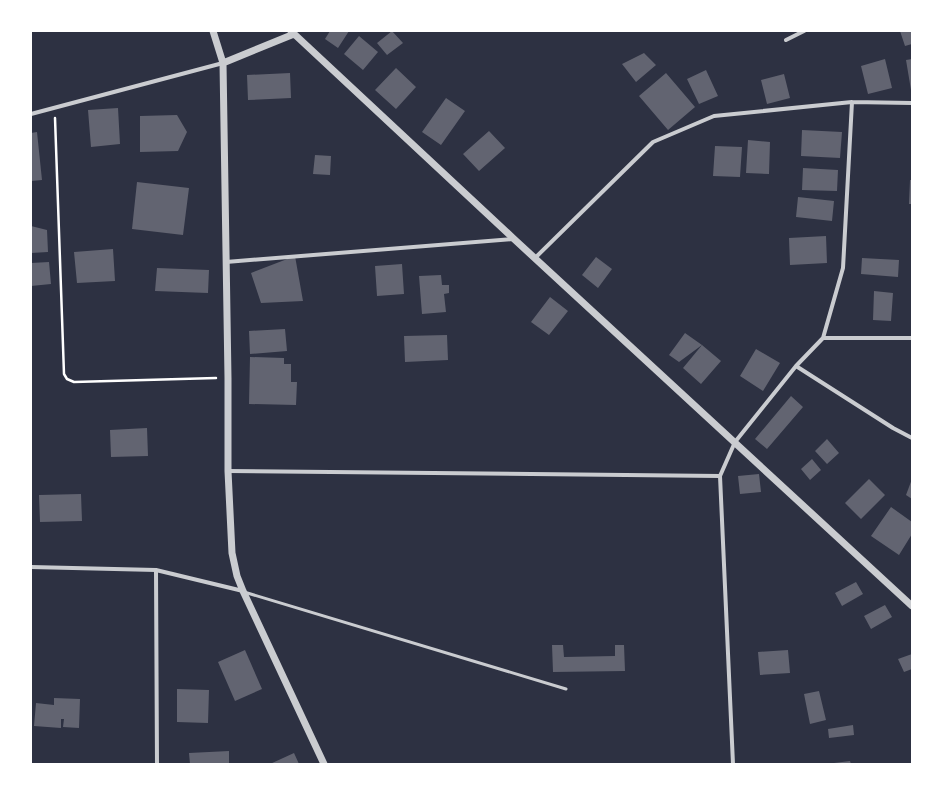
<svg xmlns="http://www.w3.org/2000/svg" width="943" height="795" font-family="'PT Sans',sans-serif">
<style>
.building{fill:#626471}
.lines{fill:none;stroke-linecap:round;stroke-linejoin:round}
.path{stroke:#fff;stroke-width:2.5}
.service{stroke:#caccd0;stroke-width:3}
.minor{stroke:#caccd0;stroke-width:4}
.tertiary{stroke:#caccd0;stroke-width:7}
</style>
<rect width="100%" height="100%" fill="#2d3142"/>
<path class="building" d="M330,31H349L338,48L325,39Z
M392,31L403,43L387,55L377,43Z
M900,31H912V44L905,46Z
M359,36L378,52L363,70L344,54Z
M644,53L656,65L636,82L622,64Z
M885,59L892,88L868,94L861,66Z
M912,59V90H911L906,60Z
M396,68L416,87L396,109L375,90Z
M706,70L718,96L699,104L687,79Z
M290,73L291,98L248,100L247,75Z
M666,73L695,107L668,130L639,96Z
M784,74L790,98L767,104L761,80Z
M446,98L465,111L441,145L422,132Z
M118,108L120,144L91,147L88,110Z
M177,115L187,132L178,151L140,152V116Z
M802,130L842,132L840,158L801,156Z
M489,131L505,148L479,171L463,154Z
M37,132L42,180L31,181V133Z
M748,140L770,142L769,174L746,173Z
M715,146L742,147L740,177L713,176Z
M315,155L331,156L330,175L313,174Z
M803,168L838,170L837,191L802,190Z
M910,180H912V204H909Z
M137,182L189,188L183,235L132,229Z
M798,197L834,201L832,221L796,217Z
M31,226L47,230L48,252L31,253Z
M826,236L827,263L790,265L789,238Z
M113,249L115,281L77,283L74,252Z
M295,256L303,301L261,303L251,273Z
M596,257L612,269L598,288L582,275Z
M862,258L899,260L898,277L861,274Z
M49,262L51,284L31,286V263Z
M402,264L404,294L377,296L375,266Z
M157,268L209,270L208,293L155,291Z
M441,275L442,285H449V293L444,294L446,312L422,314L419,276Z
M874,291L893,293L891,321L873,320Z
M550,297L568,311L549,335L531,322Z
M285,329L287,351L250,354L249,331Z
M685,333L702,345L679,362L669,355Z
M447,335L448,360L405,362L404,336Z
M702,345L721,361L701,384L683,368Z
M756,349L780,363L763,391L740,376Z
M250,357L284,358V364H291V382H297L296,405L249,404Z
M791,396L803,407L767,449L755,439Z
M147,428L148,456L111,457L110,430Z
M827,439L839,453L827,464L815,451Z
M812,459L821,470L810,480L801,469Z
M759,474L761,492L740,494L738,476Z
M869,479L885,495L861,519L845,503Z
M912,479V499L906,495Z
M81,494L82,521L40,522L39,495Z
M891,507L912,522V534L899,555L871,536Z
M856,582L863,594L842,606L835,593Z
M885,605L892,617L871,629L864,616Z
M552,645H563L564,657L615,656V645H624L625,671L553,672Z
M245,650L262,689L235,701L218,662Z
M788,650L790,673L760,675L758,652Z
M912,654V669L904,672L898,659Z
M177,689L209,690L208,723L177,722Z
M819,691L826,720L810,724L804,694Z
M54,698L80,699L79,728L63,727L64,719H61V728L34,726L36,703L54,705Z
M853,725L854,735L829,738L828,729Z
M229,751V764H190L189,753Z
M294,753L299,764H270Z
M850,761L851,764H834V763Z"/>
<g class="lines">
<path class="path" d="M55,118L64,374L67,379L74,382L216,378"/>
<path class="service" d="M244,592L566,689"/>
<path class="minor" d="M786,40L804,31
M31,114L223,63
M535,258L653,142L714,116L852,102L912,103
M226,262L513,239
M823,338H912
M796,366L893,428L912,438
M228,471L720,476L735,442L796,366L823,338L843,268L852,102
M720,476L733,764
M31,567L156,570L243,591
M156,570L157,764"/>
<path class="tertiary" d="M213,31L223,63L228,378V471L232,553L237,576L243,591L324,764
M291,31L514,239L912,606
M223,63L294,34"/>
</g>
<rect width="943" height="795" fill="none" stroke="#ffffff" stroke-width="64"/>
</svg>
